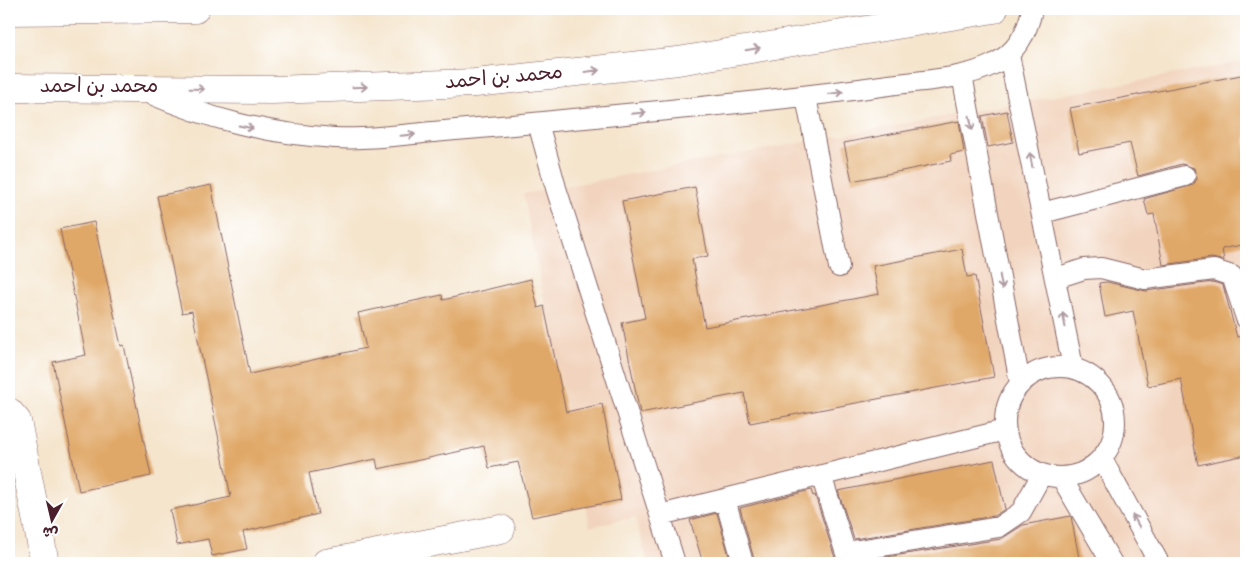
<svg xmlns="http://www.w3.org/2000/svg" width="1255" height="572" font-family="Dekko,'Playpen Sans Arabic',sans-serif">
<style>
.built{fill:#f2d4be}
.building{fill:#e0a867}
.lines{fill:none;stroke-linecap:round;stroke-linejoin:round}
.lane-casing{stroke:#866464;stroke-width:22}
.street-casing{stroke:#866464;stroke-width:29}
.secondary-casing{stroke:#866464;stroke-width:29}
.lane{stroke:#fff;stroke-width:20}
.street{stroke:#fff;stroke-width:28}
.secondary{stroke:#fff;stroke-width:28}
.oneway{stroke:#ae9aa0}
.labels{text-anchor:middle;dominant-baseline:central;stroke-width:4;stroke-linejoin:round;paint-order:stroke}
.street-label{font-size:20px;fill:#4a1f2b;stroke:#fff}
</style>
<rect width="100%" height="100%" fill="#fff"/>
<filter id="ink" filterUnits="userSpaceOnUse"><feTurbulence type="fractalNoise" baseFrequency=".02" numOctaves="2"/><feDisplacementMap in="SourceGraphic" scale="10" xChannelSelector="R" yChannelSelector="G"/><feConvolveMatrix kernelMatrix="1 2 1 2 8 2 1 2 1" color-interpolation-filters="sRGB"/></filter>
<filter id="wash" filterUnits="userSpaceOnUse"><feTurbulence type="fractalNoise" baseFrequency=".0096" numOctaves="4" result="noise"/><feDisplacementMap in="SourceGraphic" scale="20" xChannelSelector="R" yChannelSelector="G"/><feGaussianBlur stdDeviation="1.12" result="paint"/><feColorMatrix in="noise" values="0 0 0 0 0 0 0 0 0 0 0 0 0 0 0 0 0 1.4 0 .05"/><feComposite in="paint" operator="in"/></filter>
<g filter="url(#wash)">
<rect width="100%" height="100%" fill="#f5e5cd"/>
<path class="built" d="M1246,61V563H648L635,517L590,527L523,194Z"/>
<g id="blocks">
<path class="building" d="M1246,74V244L1222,249L1224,261L1212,258L1163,265L1154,214L1148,215L1144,199L1193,185L1197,179L1194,168L1182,164L1138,176L1130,143L1079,153L1070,108Z
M1007,111L1013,142L988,147L982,116Z
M959,121L964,152L950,155L951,161L852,181L844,143Z
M211,185L250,374L366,348L358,313L442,295L443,300L531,279L538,308L544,306L566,412L602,404L621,500L532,517L518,462L489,468L484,446L378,469L376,459L309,473L318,514L243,532L247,549L212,556L208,539L177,545L170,510L231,497L192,311L182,313L157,196Z
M695,187L708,256L692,259L705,327L879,294L873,266L962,249L967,277L975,276L994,377L750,423L744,393L640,413L622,323L645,318L622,201Z
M94,222L121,346L124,345L151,476L79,491L53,362L86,355L60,229Z
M1107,282L1146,291L1213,282L1223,285L1237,337L1246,335V455L1198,465L1181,379L1148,386L1133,311L1105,317L1099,283Z
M994,460L1005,509L994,516L854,539L838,491Z
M811,490L813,496L815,495L835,558L819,563H755L740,508Z
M717,513L731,563H703L690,520Z
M1071,516L1080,563H869L868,560L1001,539L1023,525Z"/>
</g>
</g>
<g filter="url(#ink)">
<use href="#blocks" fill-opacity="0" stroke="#866464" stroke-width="1"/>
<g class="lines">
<defs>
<path id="lane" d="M1009,55L1073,367
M962,75L1020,383
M146,92C209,119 267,134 335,138C367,140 401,135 433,132C480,128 526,124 573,119C678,109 784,100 889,85C923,80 963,80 994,64C1016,53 1028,32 1032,9
M806,97L839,267
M538,123L556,188L660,515L1005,430
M1042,213L1185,176
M1056,278L1084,269L1101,268L1145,279L1214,270L1232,276L1246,318
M1005 422a55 55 0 1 1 110 0a55 55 0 1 1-110 0Z
M1102,459L1159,563
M821,475L849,563
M1061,477L1112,563
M725,499L743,563
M660,515L675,563
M846,552L999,527L1021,512L1042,474"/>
<path id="street" d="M9,412L17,421L45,563
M326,563L501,529"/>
<path id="secondary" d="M9,11L195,9
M9,88L272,90L475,83L678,61L994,9"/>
</defs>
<use href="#lane" class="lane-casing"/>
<use href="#street" class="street-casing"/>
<use href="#secondary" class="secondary-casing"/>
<use href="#lane" class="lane"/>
<use href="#street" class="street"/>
<use href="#secondary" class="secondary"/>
</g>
<defs><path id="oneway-shaft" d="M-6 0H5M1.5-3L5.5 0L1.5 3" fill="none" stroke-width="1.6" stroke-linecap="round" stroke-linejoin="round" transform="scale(1.25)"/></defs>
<g class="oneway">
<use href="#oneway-shaft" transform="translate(753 49) rotate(-9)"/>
<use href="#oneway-shaft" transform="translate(592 71) rotate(-7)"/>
<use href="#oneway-shaft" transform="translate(360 87) rotate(-2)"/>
<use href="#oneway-shaft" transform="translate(197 89) rotate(1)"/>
<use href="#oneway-shaft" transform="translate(836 93) rotate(-8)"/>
<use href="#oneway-shaft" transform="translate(639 113) rotate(-5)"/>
<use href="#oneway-shaft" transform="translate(971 123) rotate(79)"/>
<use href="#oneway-shaft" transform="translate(246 127) rotate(11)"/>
<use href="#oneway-shaft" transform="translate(408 135) rotate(-5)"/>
<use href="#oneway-shaft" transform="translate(1031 160) rotate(-101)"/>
<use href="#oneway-shaft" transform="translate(1001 282) rotate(80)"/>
<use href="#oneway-shaft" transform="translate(1064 320) rotate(-101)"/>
<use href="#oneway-shaft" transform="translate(1136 521) rotate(-119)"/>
</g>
</g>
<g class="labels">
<g class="street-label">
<text transform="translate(504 79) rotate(-5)">محمد بن احمد</text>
<text x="99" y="88">محمد بن احمد</text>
</g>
</g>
<rect width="1255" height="572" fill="none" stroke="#fff" stroke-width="30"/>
<g transform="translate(52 520) rotate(188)" stroke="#ffffff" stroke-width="4" paint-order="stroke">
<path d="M0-4L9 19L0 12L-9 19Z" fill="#4a1f2b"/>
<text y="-8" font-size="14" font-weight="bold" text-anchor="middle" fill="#4a1f2b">ش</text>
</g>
</svg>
